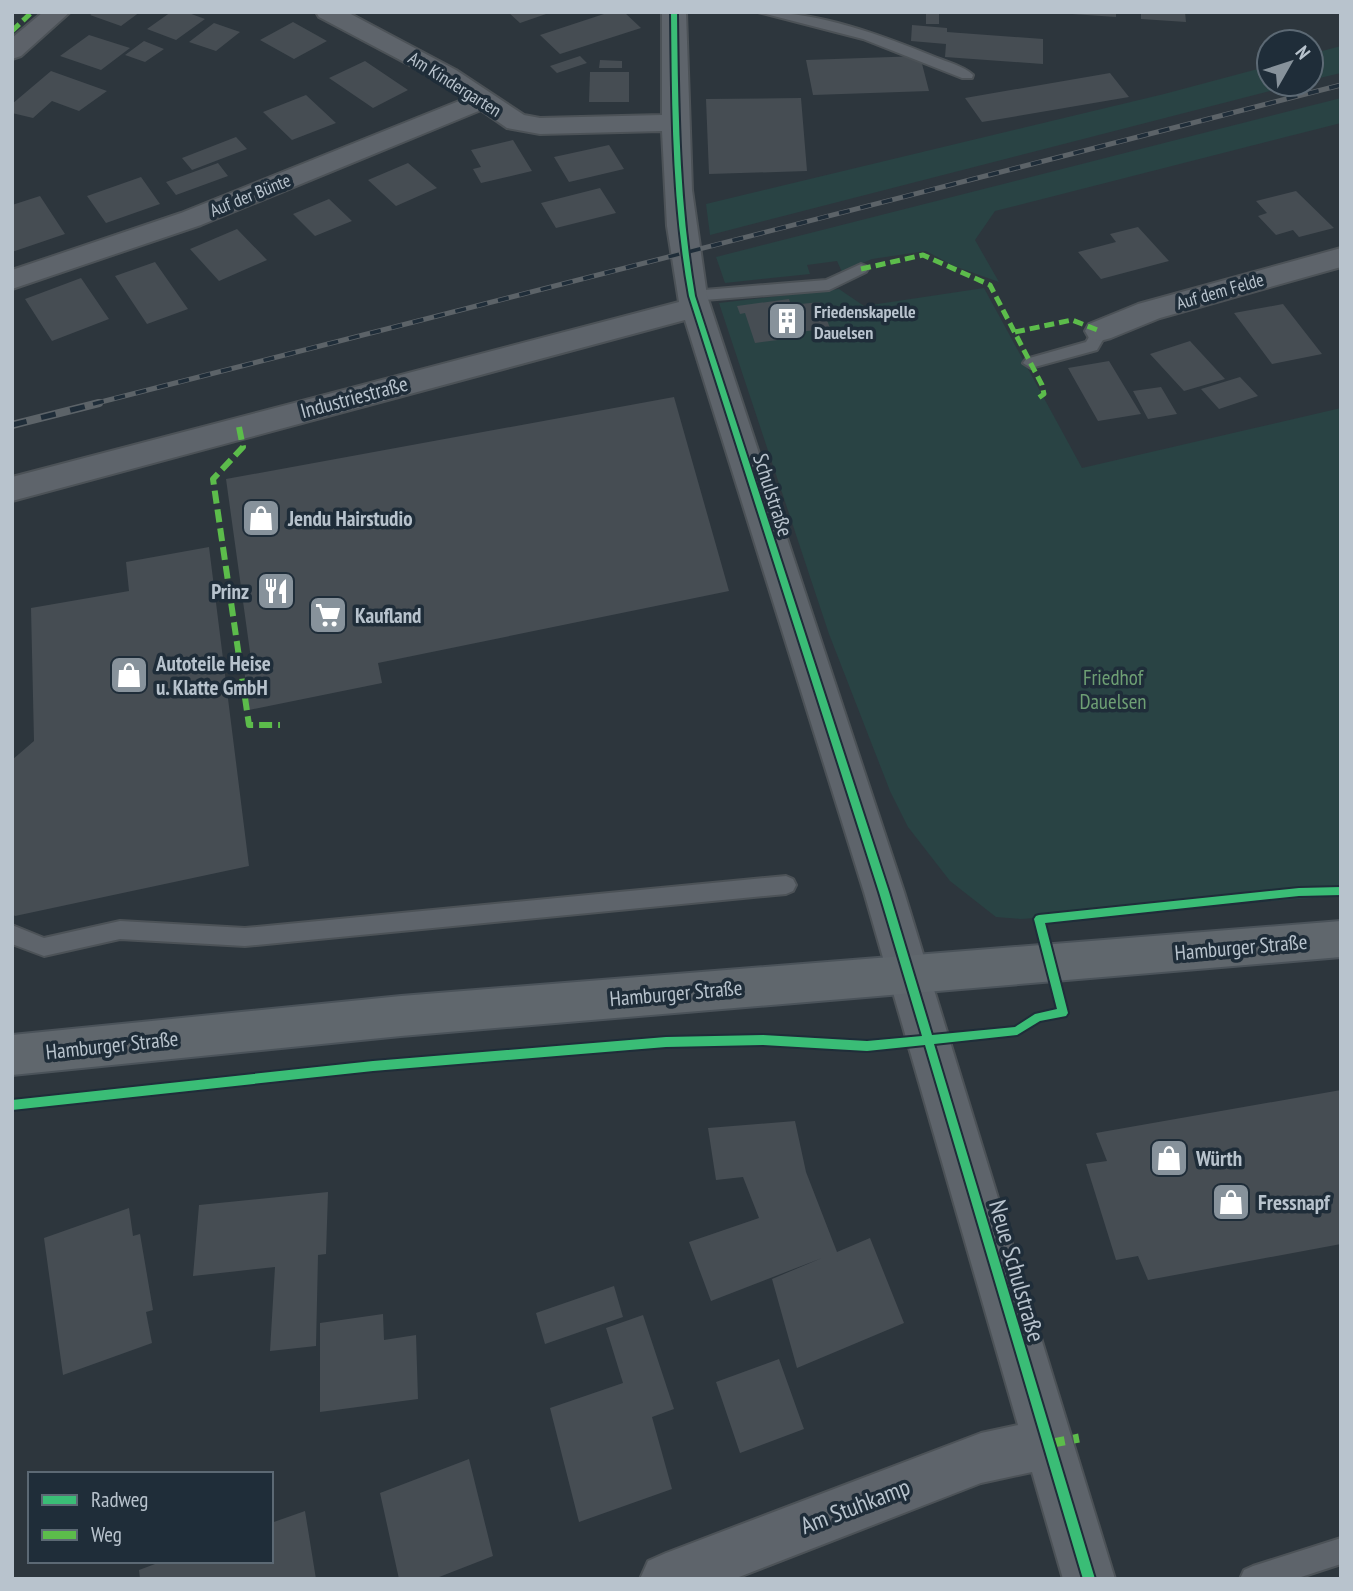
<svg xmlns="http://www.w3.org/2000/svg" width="1353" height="1591" font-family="'PT Sans Narrow',sans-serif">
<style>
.green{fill:#294344}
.building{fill:#464d53}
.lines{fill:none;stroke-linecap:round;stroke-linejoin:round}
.service-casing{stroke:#4c5257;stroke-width:4}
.minor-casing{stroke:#4c5257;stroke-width:4}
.secondary-casing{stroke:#4c5257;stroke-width:4}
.primary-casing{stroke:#4b535a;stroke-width:4}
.service{fill:#5e646b;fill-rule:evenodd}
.minor{fill:#5e646b;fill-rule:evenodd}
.secondary{fill:#5d6269;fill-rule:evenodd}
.primary{fill:#60676d;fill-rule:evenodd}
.rail-far1-casing{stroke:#5c6368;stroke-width:5}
.rail-casing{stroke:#5c6368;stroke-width:8}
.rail-far1{stroke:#1f2d39;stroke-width:3.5;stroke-dasharray:11;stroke-linecap:butt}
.rail{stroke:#1f2d39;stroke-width:5;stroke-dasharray:15;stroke-linecap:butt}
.quiet-far2{stroke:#5cbc4b;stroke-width:5;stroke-dasharray:10 5;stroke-linecap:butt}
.quiet-far1{stroke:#5cbc4b;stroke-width:6;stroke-dasharray:13 6;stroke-linecap:butt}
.quiet{stroke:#5cbc4b;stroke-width:9;stroke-dasharray:17 9;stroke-linecap:butt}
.cycleway-casing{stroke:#1f2d39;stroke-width:4}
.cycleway{fill:#3abd76;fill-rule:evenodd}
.labels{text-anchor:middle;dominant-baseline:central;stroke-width:7;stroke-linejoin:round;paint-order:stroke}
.far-street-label{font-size:18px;fill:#b8c3cd;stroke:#1f2d39}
.far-poi-label{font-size:18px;font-weight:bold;fill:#b8c3cd;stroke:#1f2d39;text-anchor:start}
.street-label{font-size:21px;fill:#b8c3cd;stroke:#1f2d39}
.poi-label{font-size:21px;font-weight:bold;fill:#b8c3cd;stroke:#1f2d39;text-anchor:start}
.park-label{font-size:21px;fill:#6e9f74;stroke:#1f2d39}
.near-street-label{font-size:24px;fill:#b8c3cd;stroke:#1f2d39}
</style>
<rect width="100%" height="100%" fill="#2d363d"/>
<path class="green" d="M1341,46V73L1311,80V54Z
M1269,66V84H1297L710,235L706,204L1164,94Z
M1341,98V123L995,211L975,240L999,282L954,266L926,251L872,259L842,272L837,261L807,265L810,274L725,283L716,257Z
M984,288L1082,468L1341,408V896L1021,919L996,917L950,881L908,827L890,791L829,634L719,303L839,289L864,306Z"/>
<path class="building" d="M94,12H140L121,26L90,15Z
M171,12H186L205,19L176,40L147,29Z
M508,12H549V13L520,23Z
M610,12H624L641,28L560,54L540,35Z
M926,12H939V24H926Z
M1072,12H1116V17L1072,14Z
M1141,12H1185L1186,22L1141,19Z
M293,22L327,41L294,59L260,40Z
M214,23L240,32L216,51L189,42Z
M912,25L947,28V32L1043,39V64L945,57L946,44L911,41Z
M89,35L130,48L101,70L60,56Z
M144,41L164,49L145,62L125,55Z
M580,56L587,63L557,73L550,66Z
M920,56L929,91L813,95L806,60Z
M600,60L622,61V68H599Z
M365,61L408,90L373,108L329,78Z
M51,71L107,91L79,111L52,101L33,118L12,113V104Z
M590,72H629V102H589Z
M1110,73L1129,97L982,122L965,98Z
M306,95L336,123L292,140L263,112Z
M801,98L807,171L709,174L706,99Z
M236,137L247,149L192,170L182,158Z
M513,140L532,171L481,183L473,169L481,167L471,150Z
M609,145L624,169L569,182L554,157Z
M218,163L228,176L176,195L166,182Z
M408,163L437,188L396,206L368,180Z
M141,177L160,204L106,223L87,196Z
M600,188L616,213L556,228L541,203Z
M1296,191L1334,228L1299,237L1293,230L1276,235L1258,216L1267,213L1256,201Z
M40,196L65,234L12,252V205Z
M329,199L352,221L315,236L293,214Z
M1138,227L1169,261L1101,279L1078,252L1116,242L1110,234Z
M237,229L267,260L219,281L190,249Z
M155,262L188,309L147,324L115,276Z
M81,278L109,319L52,341L25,299Z
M789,299L791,305L820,302L830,328L800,332L802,337L755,343L745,313L740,314L737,306Z
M1283,304L1322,354L1272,364L1234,313Z
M1190,341L1225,379L1184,391L1150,354Z
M1109,361L1141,414L1098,421L1068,368Z
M1240,377L1258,396L1219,409L1201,389Z
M1161,387L1177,414L1148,419L1133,391Z
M674,397L729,591L378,663L382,683L249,710L243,660L251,659L226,479Z
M209,547L249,866L15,916L12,914V760L34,741L31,608L129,591L126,562Z
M1341,1090V1244L1148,1280L1138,1256L1116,1260L1086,1164L1107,1161L1096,1133Z
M795,1121L806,1172L837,1252L870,1238L904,1323L797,1368L772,1279L822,1258L711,1301L689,1242L759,1218L743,1177L716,1180L708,1128Z
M328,1192L326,1254L318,1255L316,1346L270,1351L275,1267L193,1276L199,1205Z
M129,1208L133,1236L140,1234L153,1310L146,1312L152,1343L63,1375L44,1238Z
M614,1286L623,1317L545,1344L536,1313Z
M383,1314L384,1340L416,1335L418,1399L320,1412V1323Z
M643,1315L674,1409L652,1417L672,1489L579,1522L550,1408L623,1383L606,1328Z
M779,1359L804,1429L740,1453L716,1382Z
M469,1459L493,1556L434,1579H399L380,1493Z
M305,1511L316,1579H140L139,1570L163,1561H271V1523Z"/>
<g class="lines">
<defs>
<path id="service" d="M758,12C820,12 878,34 935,57C947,62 964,66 973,75L972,78H962L863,39Z
M861,264L866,266L868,269L866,272L829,290L692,301L685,296L692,291L826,280Z
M1100,326L1108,331L1097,350L1031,368L1023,363L1026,359L1086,342L1095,327Z
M786,876L793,879L796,885L793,891L786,894L245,946L120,939L44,956L12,944V925L44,938L120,921L245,928Z
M1341,1538V1564L1295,1579H1240L1244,1570L1253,1566Z"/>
<path id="minor" d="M316,12H347L456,70L524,115L540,118L662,115V12H686L692,190L707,296L904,892L1115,1579H1063L1032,1472L981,1483L734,1579H640L648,1561L666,1553L981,1433L1018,1425L864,892L685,320L12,501V477L679,302L667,226L662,131L540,134L507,128L481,110L201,225L12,289V270L181,213L464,99L438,80L319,17Z
M1341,248V267L1160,318L1111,338L1100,341L1089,338L1085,331L1089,324L1138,304Z"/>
<path id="secondary" d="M43,12H70L21,56L12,59V38Z"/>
<path id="primary" d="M1341,921V957L401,1036L12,1075V1035L401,996Z"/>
</defs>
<use href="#service" class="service-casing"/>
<use href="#minor" class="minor-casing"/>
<use href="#secondary" class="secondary-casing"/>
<use href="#primary" class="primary-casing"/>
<use href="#service" class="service"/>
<use href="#minor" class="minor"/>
<use href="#secondary" class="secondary"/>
<use href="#primary" class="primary"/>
<defs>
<path id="rail-far1" d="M93,404L1341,85"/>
<path id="rail" d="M12,425L99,403"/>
</defs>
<use href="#rail-far1" class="rail-far1-casing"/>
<use href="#rail" class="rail-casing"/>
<use href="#rail-far1" class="rail-far1"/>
<use href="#rail" class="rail"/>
<path class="quiet-far2" d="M12,31L32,12
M861,269L923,255L990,285L1042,385L1044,394L1037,399
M1015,332L1072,320L1100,331"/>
<path class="quiet-far1" d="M239,427L243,447L213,479L249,725H280"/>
<path class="quiet" d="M1048,1444L1079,1438"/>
<defs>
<path id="cycleway" d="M671,12H677C678,108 679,202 695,296L889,892L932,1035L1015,1027L1035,1014L1057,1009L1034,919L1036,916L1039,915L1299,888L1341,887V895L1299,896L1045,923L1068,1013L1066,1016L1040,1021L1017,1035L934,1044L1095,1579H1083L925,1045L867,1051L763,1045L666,1047L373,1071L12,1110V1100L373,1061L666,1037L763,1035L867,1041L922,1036L879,892L689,296C672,202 672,108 671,12Z"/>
</defs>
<use href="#cycleway" class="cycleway-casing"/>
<use href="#cycleway" class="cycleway"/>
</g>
<defs>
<symbol id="building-square" viewBox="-11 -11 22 22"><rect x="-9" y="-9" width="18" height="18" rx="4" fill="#87929b" stroke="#1f2d39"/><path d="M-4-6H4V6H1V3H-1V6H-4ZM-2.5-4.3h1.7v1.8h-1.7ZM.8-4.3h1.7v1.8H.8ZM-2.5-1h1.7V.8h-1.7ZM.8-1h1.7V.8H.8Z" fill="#fff"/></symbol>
<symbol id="shop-square" viewBox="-11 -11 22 22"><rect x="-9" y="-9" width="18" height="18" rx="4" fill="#87929b" stroke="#1f2d39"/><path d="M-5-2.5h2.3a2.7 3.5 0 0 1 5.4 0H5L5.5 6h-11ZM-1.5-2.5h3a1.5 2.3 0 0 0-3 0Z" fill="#fff"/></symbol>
<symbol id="restaurant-square" viewBox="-11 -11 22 22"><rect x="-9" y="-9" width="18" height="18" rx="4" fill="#87929b" stroke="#1f2d39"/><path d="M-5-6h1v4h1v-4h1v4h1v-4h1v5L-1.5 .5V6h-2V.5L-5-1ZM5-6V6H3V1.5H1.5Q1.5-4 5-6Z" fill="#fff"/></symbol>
<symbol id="supermarket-square" viewBox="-11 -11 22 22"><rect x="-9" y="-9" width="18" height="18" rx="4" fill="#87929b" stroke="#1f2d39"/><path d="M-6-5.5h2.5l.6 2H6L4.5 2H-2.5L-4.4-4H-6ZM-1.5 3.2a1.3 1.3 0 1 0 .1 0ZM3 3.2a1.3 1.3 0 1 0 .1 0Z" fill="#fff"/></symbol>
</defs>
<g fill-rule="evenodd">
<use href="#building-square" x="765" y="299" width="44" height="44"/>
<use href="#shop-square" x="239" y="496" width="44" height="44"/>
<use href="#restaurant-square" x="254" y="569" width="44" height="44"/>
<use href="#supermarket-square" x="306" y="593" width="44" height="44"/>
<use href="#shop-square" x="107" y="653" width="44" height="44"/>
<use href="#shop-square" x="1147" y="1136" width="44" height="44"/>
<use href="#shop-square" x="1209" y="1180" width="44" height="44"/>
</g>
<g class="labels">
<g class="far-street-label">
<text transform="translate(455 84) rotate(32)">Am Kindergarten</text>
<text transform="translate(250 195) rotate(-22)">Auf der Bünte</text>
<text transform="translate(1220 291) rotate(-16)">Auf dem Felde</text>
</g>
<g class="far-poi-label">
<text x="814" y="311">Friedenskapelle<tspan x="814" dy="21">Dauelsen</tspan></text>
</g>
<g class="street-label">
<text transform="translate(354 397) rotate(-15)">Industriestraße</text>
<text transform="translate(773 495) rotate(72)">Schulstraße</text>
<text transform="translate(1241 947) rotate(-5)">Hamburger Straße</text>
<text transform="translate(676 993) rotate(-5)">Hamburger Straße</text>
<text transform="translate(112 1045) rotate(-6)">Hamburger Straße</text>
</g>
<g class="poi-label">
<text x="288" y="518">Jendu Hairstudio</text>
<text x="249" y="591" text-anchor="end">Prinz</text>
<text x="355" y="615">Kaufland</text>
<text x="156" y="663">Autoteile Heise<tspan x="156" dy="24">u. Klatte GmbH</tspan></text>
<text x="1196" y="1158">Würth</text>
<text x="1258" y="1202">Fressnapf</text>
</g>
<g class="park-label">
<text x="1113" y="677">Friedhof<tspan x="1113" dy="24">Dauelsen</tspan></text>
</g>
<g class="near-street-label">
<text transform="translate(1017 1271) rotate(74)">Neue Schulstraße</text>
<text transform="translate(855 1506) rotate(-21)">Am Stuhkamp</text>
</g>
</g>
<rect width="1353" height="1591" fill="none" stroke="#b8c3cd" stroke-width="28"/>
<rect x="28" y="1472" width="245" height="91" fill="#1f2d39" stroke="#5c6974" stroke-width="2"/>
<rect x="42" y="1495" width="35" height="10" fill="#3abd76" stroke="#5c6974" stroke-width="2"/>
<text x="91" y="1507" font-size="21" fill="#b8c3cd">Radweg</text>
<rect x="42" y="1530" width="35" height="10" fill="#5cbc4b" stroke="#5c6974" stroke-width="2"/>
<text x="91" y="1542" font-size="21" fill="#b8c3cd">Weg</text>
<g transform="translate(1290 63) rotate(51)"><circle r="33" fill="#1f2d39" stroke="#5c6974" stroke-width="2"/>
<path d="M0-5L12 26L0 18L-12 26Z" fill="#87929b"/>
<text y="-10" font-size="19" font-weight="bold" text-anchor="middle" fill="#b8c3cd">N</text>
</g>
</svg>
